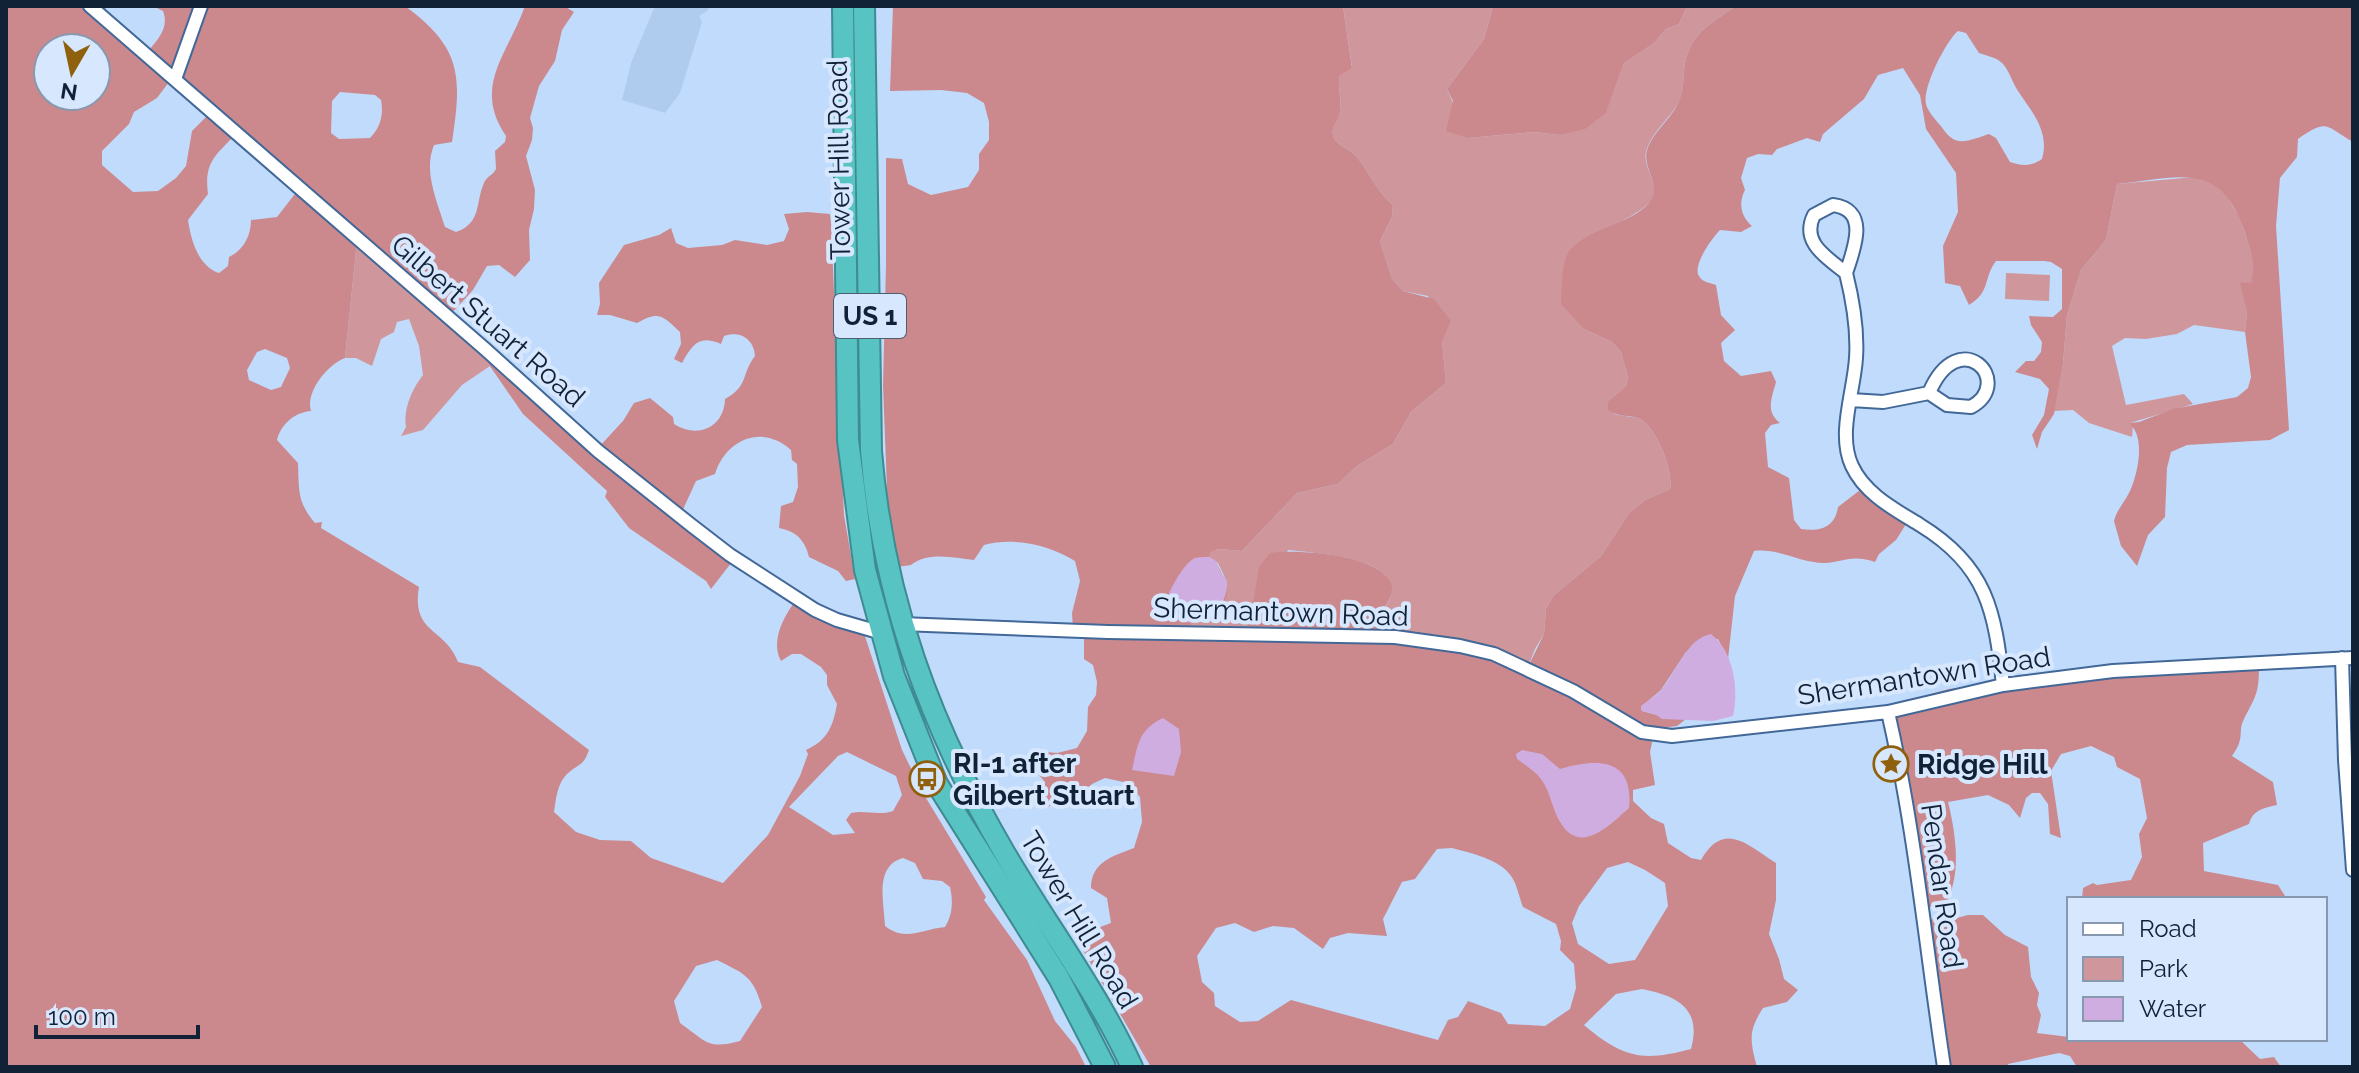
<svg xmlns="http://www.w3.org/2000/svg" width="2359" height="1073" font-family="Raleway,sans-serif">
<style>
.built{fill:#afccef}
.green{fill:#cf979b}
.forest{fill:#cb898e;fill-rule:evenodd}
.water{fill:#d0ade0}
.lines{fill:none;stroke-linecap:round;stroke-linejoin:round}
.minor-casing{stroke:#426898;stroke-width:16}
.highway-casing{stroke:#3f8b92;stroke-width:24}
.minor{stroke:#fff;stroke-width:12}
.highway{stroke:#57c3c3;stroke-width:20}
.labels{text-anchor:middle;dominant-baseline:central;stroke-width:8;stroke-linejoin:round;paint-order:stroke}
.shield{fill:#d6e7fe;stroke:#4d5d72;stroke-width:2}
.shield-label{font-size:26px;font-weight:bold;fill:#122236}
.street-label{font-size:28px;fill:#122236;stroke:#d6e7fe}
.poi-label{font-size:28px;font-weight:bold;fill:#122236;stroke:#d6e7fe;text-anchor:start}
</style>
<rect width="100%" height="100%" fill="#c1dbfc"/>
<path class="built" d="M655,6H710L707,11L699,16L702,22L680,93L665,113L622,100L631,63Z"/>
<path class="green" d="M1343,6H1493L1484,39L1447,89L1468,138L1534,132L1559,135L1606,112L1624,63L1653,44L1666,29L1679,24L1687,6H1736C1711,24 1692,31 1685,63C1683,75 1684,89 1680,100C1671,118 1651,132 1646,152C1642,167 1661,185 1652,199C1641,215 1600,231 1583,240L1584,329L1612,342L1621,352L1628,377L1626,386L1608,401L1614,414C1621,416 1633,416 1640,419C1657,428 1674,472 1670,489L1645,500L1629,513L1601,556L1553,596L1546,609L1544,634L1535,649L1528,667L1379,636C1380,628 1381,618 1384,611C1387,602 1393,597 1391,587C1387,556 1312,553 1288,550L1253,615L1249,634H1210L1191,626V622H1203L1227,582L1218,563L1209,557L1211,551L1218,549L1242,551L1297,493L1338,484L1357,466L1393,444L1411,412L1446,383L1442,341L1428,296L1403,291L1392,279L1380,241L1392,217L1393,205C1375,190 1370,172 1356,156C1349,148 1336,146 1333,135C1331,126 1339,119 1340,111C1342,98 1337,87 1340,74L1352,67Z
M2195,177L2213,183L2227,196L2240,218L2256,268L2251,282L2241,284L2247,313L2245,332L2194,325L2177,334L2146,339L2125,338L2112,346L2126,405L2184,394L2193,404L2130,423L2133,426L2132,437L2089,423L2073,410L2054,411L2063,364L2067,315L2081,270L2106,240L2117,184Z
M357,241L474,343L490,366L462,385L423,430L401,436L406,427C403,409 412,389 423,375L419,346L409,319L397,322L394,332L381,339L372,366L356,358H345Z
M2006,273L2050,275L2049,301L2005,299Z"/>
<path class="forest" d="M6,6H108L101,14L146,54C156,41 170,29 163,11L153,6H405C462,48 462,76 452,142L434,145C423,171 437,201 445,227L456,232C482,223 475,203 484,183C486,177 493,175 496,169L495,151L505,142L506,136C472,86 508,54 525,6H564L574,12L562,30L555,61L539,86L530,118L533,128L532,140L526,156L535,190L534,209L529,230L530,260L515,277L499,265L487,266L473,290L448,317L357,241L345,358C328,364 305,392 311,411C295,412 281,424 277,440L298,463C299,490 297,502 315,523L322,522L321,528L419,587C411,634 445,627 458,662L480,667L589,750C583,767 579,763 567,774C557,784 556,799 554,812L576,832L600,840L631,841L651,858L723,883L768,835L800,776L808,754L806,750C828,740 833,726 837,704L827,685V675L821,667L801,654H792L781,661C770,641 784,616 796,600L862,627L902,750L923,793L986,897L984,900L1027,960L1055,1021L1076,1047L1086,1067H6ZM48,48H96V96H48ZM172,78L211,112L192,131L186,166L176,178L158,191L133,192L102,165V151L129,124L134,112L157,98ZM340,92L375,95L381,100C384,115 380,128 370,138L339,139L331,133L332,101ZM236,134L298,190L277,217L251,220C251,235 244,250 229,257L228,266L219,273C198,266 191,240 188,220L208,194C204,162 215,156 236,134ZM265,349L287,358L290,368L281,387L271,390L249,380L247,370L257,352ZM847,752L896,776L902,795L893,811C878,816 866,810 851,813L846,820L855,833L833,835L789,807L838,756ZM903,858L915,863L923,879L942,881L950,887C953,901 953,914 945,927C923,929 905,942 885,926C884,902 874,866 903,858ZM717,960C745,974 753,976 762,1007L740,1041C707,1050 706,1041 680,1023L674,1001L696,966Z
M893,6H1343L1352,68L1340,75C1337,87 1342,99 1340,112C1339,120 1331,126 1333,135C1336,146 1349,148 1356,156C1370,172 1375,190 1393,205L1392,217L1380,241L1392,279L1403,291L1434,299L1451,321L1442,341L1446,383L1411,412L1393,444L1357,466L1338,484L1297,493L1242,551L1218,549L1211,552L1209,557C1218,562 1217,564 1221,572C1222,576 1226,579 1227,583C1231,606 1210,622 1191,622V626L1211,634H1248L1259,567L1270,553C1296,549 1386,554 1392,587C1393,596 1387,602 1384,610C1381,618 1380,627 1379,635L1425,642L1528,667L1544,634L1546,609L1553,596L1601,556L1629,513L1645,500L1670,489C1674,472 1657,428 1640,419C1629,414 1618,418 1608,410V401L1626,386L1628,377L1621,352L1612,342L1584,329L1561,304C1562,289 1561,261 1570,250C1589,227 1639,223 1652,198C1660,183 1642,167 1647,150C1653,131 1673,118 1680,99C1684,89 1683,74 1685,63C1692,31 1711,24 1736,6H2353V142C2325,126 2328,118 2298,139L2297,157L2280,178L2276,226L2289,430L2270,440L2187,445L2171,452L2167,468L2165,517L2148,535L2137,566L2121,546L2114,521C2117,509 2125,502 2130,491C2138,473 2146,437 2129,423L2139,422L2173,409L2237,397L2248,388L2251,377L2245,332L2247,313L2240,283L2251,282C2257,264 2250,251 2245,233C2221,159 2179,178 2117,184L2106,240L2081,270L2067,315L2063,364L2054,414L2042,432L2037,449L2032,435L2044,415L2049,389L2040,379L2015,372L2026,361H2034L2041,352L2042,342L2031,325L2029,316L2053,317L2062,309V269L2051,262L2044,261H1996C1983,278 1991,292 1969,305L1960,286L1945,283L1943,246L1958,212L1956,173L1926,129L1920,95L1903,68L1878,75L1864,99L1823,134L1820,142L1807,138L1777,149L1772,155L1758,154L1747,158L1741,178L1745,190C1738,203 1741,217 1752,226L1741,232L1720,230C1712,238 1692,266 1699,276C1702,282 1710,283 1716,285L1721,315L1735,330L1721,343L1724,361L1741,376L1771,371L1776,382C1772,397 1765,412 1780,423L1771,425L1765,433L1768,467L1789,478L1794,520L1801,529C1821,532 1835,527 1838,507L1864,487L1908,521L1896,540L1879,554L1875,562C1851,554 1845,562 1824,563C1800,563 1779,548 1754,551L1735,596L1728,659L1718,639L1686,652L1661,690L1641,707L1642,711C1658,715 1669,719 1686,719L1677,726L1655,729L1650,752L1655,785L1633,790V801L1651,818L1664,824L1668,843L1691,858L1701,860C1724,819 1749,846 1776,863V900L1769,934L1779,959L1784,979L1798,990L1787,1002L1763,1008C1748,1031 1750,1041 1757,1067H1151L1069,926L1100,927L1111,923L1107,898L1091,888C1091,862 1113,856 1134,848L1142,822L1140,797L1128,783L1105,778L1092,784L1077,798L1040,809L1039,803L1044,794L1045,782L1033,768V754L1037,751L1057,753L1077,748L1087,731L1088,707L1096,695L1097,682L1093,665L1084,659V634L1073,630L1072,613L1080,581L1075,561C1049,545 1014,537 984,545L974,560C954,558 928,551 911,565L890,568L883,385L886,265V158L902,159L908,184L931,195L968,187L979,170V154L989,140V122L984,103L967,93L941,90L890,91ZM1958,31L1966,33L1979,53C1987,56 1996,57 2002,63C2009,70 2012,82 2018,91C2032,112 2050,132 2042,159C2030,167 2023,166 2010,162L1996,138L1989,134C1980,137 1968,142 1959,141C1950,140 1945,131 1940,125C1935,119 1928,112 1926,104C1922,88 1946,41 1958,31ZM1452,848C1470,853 1500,859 1511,876C1517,884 1519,897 1523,907L1556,924L1561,941L1560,950L1574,964L1576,988L1570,1009L1545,1026L1508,1024L1501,1013L1468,1001L1458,1017L1448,1020L1438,1040L1291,1000L1258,1021L1240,1022L1215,1006L1214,993L1202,982L1197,956L1216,928L1235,923L1254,932L1273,926L1294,928L1323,949L1330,938L1348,933L1387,936L1383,919L1402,882L1415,879L1437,849ZM1628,862L1645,870L1665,883L1668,906L1635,960L1609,964L1578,944L1572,923L1579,906L1607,868ZM1642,989C1678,996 1702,1009 1691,1049C1642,1062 1623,1058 1584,1025L1616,994Z
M1493,6H1687L1679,24L1666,29L1653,44L1624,63L1606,113L1585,129L1559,135L1534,132L1468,138L1446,131L1453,101L1447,89L1484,39Z
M807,212L830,214L831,223L844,515L855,579L846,581L838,571L809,557C805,540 796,531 779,528L781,506L793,502L798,487L797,464L792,460L791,450C763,424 726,439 715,474L696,481L680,516L735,558L711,589L706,581L629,528L605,497L607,491L523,414L474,343L597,449L623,421L634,403L650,398L673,417L674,424C697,439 724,428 725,399C749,386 741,374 755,356C754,339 740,330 724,336L721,344C700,335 693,343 682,363L674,359L681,344L680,332C663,316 659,310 637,323L610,315H597L600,304L599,283L624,245L659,235L671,228L676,243L688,248L722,245L735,240L767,245L784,241L789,229L784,214Z
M2259,663C2259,693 2257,694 2244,719C2237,733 2246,737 2232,756L2273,782L2277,805C2263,808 2253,810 2249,824L2203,843L2204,871L2278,885L2287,899H2082L2083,888L2093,883L2097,885L2131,880L2142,857L2139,834L2147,818L2140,779L2117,767L2114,757L2091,746L2061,754L2051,771L2061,838L2050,834L2048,804L2040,793H2032L2026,798L2020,818L2009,805L1988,795L1948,802C1956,834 1962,876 1945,905L1922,908L1892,705L1949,689L1996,683Z
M1968,915H1983L2005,935L2028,947L2031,977L2039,993L2037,1005L2041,1015L2037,1033L2069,1037V1039H2239L2260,1059L2274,1057L2281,1067H2077L2070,1056L2059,1053L2008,1064L2007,1067H1945L1923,919L1949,920Z"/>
<path class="water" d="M1209,557C1218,561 1217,563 1220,571C1222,575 1226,578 1227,582C1228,588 1225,597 1223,601C1210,626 1185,629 1163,611C1165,598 1182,564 1195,558C1198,557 1206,557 1209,557Z
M1711,634C1734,652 1739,689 1733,716L1713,721L1662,719L1655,714L1642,711L1641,706C1648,701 1656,696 1661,690C1677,672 1686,639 1711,634Z
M1163,718L1179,729L1181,752L1174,776L1132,770C1138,745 1138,730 1163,718Z
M1522,750L1542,754L1560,769C1598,758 1634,758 1629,808C1612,823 1582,855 1562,825C1552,811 1551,792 1541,779C1535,771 1525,765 1517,759L1516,754Z"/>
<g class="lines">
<defs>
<path id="minor" d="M90,6L485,349L598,451L691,525L730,555L815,610L837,620L882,633
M175,79L201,6
M1833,205C1870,210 1854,249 1846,273C1828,258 1800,243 1814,215Z
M1846,273C1853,301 1858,328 1856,358C1854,392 1837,434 1852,466C1865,494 1894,509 1920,525C1987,566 1995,611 2003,685
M1851,400L1883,402L1929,393L1947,405L1971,407C2016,382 1959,322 1929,393
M901,624L1108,632L1395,637L1460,646L1494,654L1573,691L1642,732L1672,736L1888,712L2003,685L2113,671L2353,658
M2342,658L2345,760L2353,870
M1888,712C1915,829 1926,949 1944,1067"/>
<path id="highway" d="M843,6L848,440L865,570L894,676L937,784L1059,978L1105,1067
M864,6L871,451C883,599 930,725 1004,852C1046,924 1097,991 1132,1067"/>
</defs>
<use href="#minor" class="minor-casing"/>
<use href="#highway" class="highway-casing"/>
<use href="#minor" class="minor"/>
<use href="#highway" class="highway"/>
</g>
<defs>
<symbol id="sight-ring" viewBox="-11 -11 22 22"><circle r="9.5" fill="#d6e7fe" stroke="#90610c" stroke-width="1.5"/><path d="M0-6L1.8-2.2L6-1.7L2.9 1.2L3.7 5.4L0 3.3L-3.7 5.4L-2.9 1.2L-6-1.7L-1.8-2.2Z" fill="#90610c"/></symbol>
<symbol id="bus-ring" viewBox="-11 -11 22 22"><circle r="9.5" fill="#d6e7fe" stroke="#90610c" stroke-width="1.5"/><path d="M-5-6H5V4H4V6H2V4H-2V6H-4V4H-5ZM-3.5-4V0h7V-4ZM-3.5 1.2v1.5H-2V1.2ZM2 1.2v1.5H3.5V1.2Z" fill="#90610c"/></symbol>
</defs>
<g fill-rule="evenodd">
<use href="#sight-ring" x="1871" y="744" width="40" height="40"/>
<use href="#bus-ring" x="907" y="759" width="40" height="40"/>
</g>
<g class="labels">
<rect class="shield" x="834" y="294" width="72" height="44" rx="6"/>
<g class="shield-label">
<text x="870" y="316">US 1</text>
</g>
<g class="street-label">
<text transform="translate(839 160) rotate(-91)">Tower Hill Road</text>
<text transform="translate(488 321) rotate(41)">Gilbert Stuart Road</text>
<text transform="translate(1281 612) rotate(2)">Shermantown Road</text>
<text transform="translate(1924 676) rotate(-9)">Shermantown Road</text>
<text transform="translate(1942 886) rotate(82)">Pendar Road</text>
<text transform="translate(1079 920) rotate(59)">Tower Hill Road</text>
</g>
<g class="poi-label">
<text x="953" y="763">RI-1 after<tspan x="953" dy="32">Gilbert Stuart</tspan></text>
<text x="1917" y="764">Ridge Hill</text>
</g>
</g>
<rect width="2359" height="1073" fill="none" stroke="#122236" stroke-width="16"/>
<rect x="2067" y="897" width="260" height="144" fill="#d6e7fe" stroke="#8898ae" stroke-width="2"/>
<rect x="2083" y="923" width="40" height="12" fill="#ffffff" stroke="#8898ae" stroke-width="2"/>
<text x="2139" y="937" font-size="24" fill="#122236">Road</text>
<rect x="2083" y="957" width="40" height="24" fill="#cf979b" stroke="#8898ae" stroke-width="2"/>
<text x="2139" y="977" font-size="24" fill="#122236">Park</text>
<rect x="2083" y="997" width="40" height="24" fill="#d0ade0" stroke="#8898ae" stroke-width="2"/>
<text x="2139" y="1017" font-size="24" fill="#122236">Water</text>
<g transform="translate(72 72) rotate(189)"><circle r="38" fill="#d6e7fe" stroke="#8898ae" stroke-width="2"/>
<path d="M0-6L14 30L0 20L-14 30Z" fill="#90610c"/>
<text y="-12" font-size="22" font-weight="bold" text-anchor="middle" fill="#122236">N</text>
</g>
<path d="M36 1025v12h162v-12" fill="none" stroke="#122236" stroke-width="4"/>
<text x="48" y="1025" font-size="24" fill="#122236" stroke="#d6e7fe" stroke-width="6" paint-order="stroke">100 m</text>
</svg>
